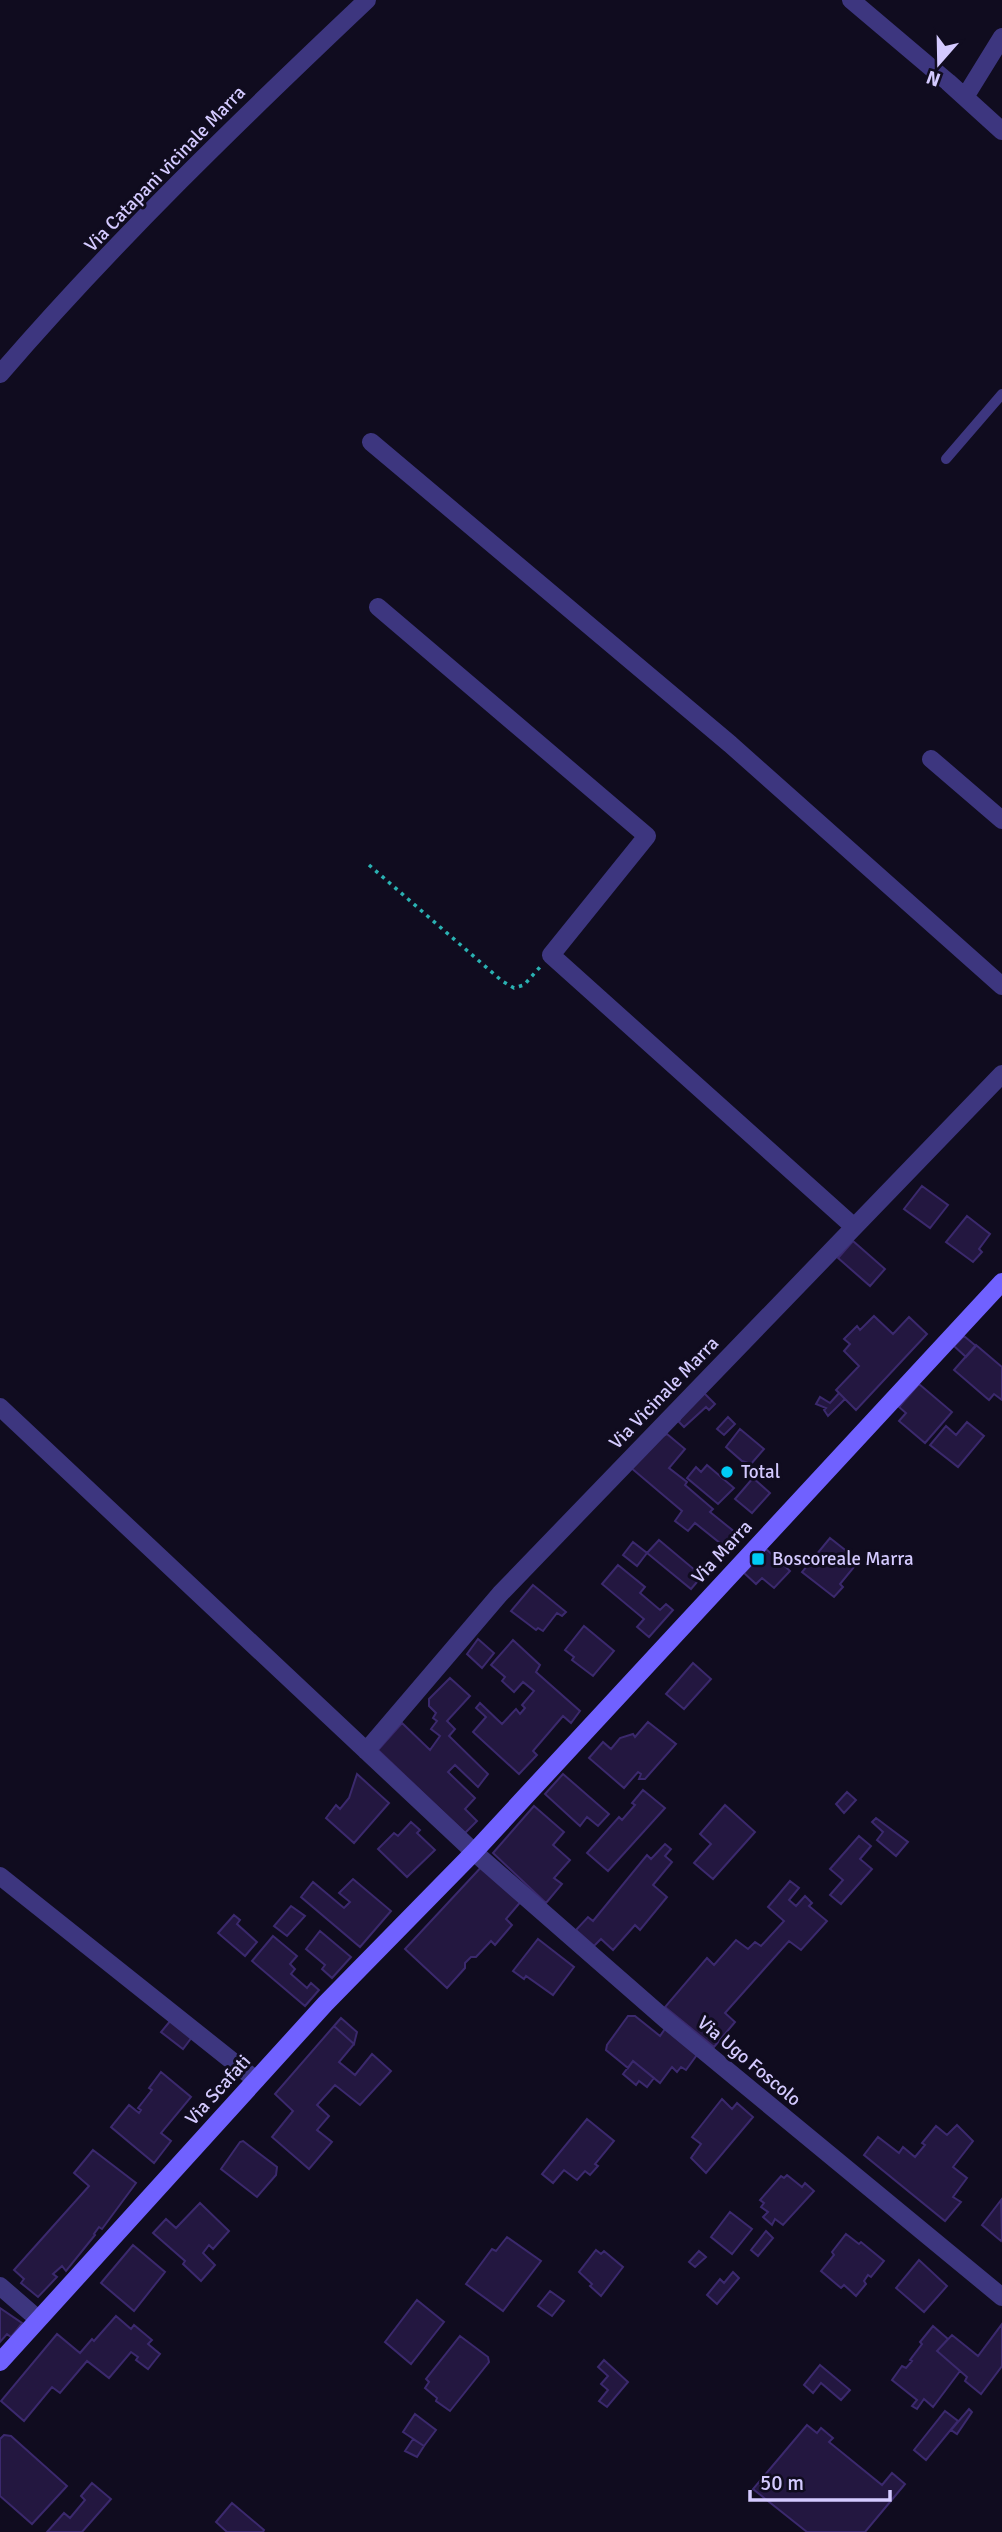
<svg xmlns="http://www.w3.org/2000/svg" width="1002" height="2532" font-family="Signika,sans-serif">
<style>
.building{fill:#231740;stroke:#3b296d;stroke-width:2}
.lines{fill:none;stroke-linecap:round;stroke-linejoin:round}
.path{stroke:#2ab1b2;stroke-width:3.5;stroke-dasharray:3.5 5;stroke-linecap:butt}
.service{stroke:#3d367f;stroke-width:10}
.minor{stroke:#3d367f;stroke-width:18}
.secondary{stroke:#7061ff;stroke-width:18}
.poi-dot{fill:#00cbf5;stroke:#100c1f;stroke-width:2.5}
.labels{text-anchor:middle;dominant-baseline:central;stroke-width:6;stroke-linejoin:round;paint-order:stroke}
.street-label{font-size:19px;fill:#d4caff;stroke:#100c1f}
.poi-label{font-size:19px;fill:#d4caff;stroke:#100c1f;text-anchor:start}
</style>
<rect width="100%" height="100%" fill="#100c1f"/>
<path class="building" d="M922,1186L948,1205L930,1228L904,1209Z
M967,1216L990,1234L979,1249L982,1252L973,1262L946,1242Z
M853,1241L885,1269L870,1286L838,1258Z
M874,1316L893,1334L909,1317L927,1334L856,1410L836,1390L859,1366L844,1351L850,1344L844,1339L857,1326L860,1330Z
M964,1336L976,1346L966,1357L954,1346Z
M976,1345L1002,1367V1400L994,1394L989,1400L954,1370Z
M919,1384L952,1412L925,1443L899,1421L906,1413L899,1407Z
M703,1392L715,1404L709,1410L706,1407L684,1427L679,1422L683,1412Z
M839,1393L845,1399L828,1416L824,1410L826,1408L816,1404L820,1397L830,1403Z
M728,1417L735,1424L724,1435L717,1429Z
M967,1422L984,1436L958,1467L930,1445L946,1426L956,1435Z
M740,1429L764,1449L751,1464L742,1461L726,1447Z
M667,1434L685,1449L669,1468L687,1482L685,1485L713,1509L710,1512L736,1533L725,1547L695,1523L688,1531L675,1521L682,1511L630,1467L656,1439Z
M707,1465L734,1488L718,1504L687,1478L696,1467L701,1472Z
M753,1478L770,1493L752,1513L735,1499Z
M830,1538L859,1561L840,1584L843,1587L834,1597L802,1572Z
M659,1540L702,1576L691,1589L647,1553Z
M633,1542L647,1553L637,1566L623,1555Z
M766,1549L790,1571L774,1588L762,1578L756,1584L744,1573Z
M618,1565L645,1587L640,1593L660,1610L666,1604L673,1610L649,1637L637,1627L644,1619L602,1584Z
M533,1585L566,1612L562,1616L557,1613L543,1631L538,1628L536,1630L511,1611Z
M584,1626L614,1651L593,1676L572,1660L574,1657L565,1650Z
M478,1639L494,1653L482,1668L467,1654Z
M513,1640L540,1665L536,1672L580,1711L571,1723L563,1716L533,1751L537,1755L519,1774L473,1732L486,1717L476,1708L480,1703L502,1724L516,1709L520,1714L525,1708L522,1705L534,1691L523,1682L514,1692L502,1681L505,1677L491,1665Z
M693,1663L711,1679L684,1709L666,1694Z
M450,1678L470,1696L447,1721L455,1729L449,1736L488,1774L478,1787L455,1765L448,1772L475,1798L465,1809L477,1821L465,1833L378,1750L402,1723L430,1750L440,1736L431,1729L437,1721L433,1718L436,1713L429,1706V1699Z
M648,1722L676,1744L645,1779H639L641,1774L638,1772L624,1788L589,1758L603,1742L611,1749L620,1738L633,1734L635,1737Z
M357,1774L389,1803L354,1843L326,1818L336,1805L340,1809L349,1798Z
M563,1774L609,1814L598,1826L587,1817L580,1826L545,1794Z
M643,1790L665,1808L608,1871L587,1853L619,1817L622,1820L635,1805L632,1803Z
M847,1792L856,1800L844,1813L836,1804Z
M725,1805L755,1832L713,1879L694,1863L711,1844L700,1834Z
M534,1806L564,1832L553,1845L570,1860L554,1878L562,1884L546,1903L493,1853Z
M876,1818L908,1842L896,1856L877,1840L883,1832L872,1822Z
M411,1822L420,1830L417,1833L435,1850L407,1877L378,1849L394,1833L398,1836Z
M859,1836L871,1846L860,1859L872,1869L841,1904L830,1895L843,1880L830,1869Z
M665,1844L671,1849L665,1856L672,1862L653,1885L667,1897L640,1930L635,1925L613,1950L601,1939L594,1946L576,1930L588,1917L593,1921L647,1855L651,1859Z
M485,1863L523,1899L506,1919L512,1925L495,1945L491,1941L476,1957H471L465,1963V1968L447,1988L405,1949Z
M353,1879L391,1911L360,1947L301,1897L313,1882L344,1908L350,1902L339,1893Z
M790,1881L799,1888L789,1900L796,1906L805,1896L812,1903L809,1906L827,1921L801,1950L789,1941L725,2013L735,2022L714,2047L665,2007L707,1958L714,1965L736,1940L748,1949L755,1942L761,1946L784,1921L768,1907Z
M291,1906L305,1916L287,1936L274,1926Z
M234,1915L240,1920L237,1924L257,1942L245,1956L218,1933Z
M320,1931L351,1957L332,1978L322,1969L325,1965L306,1949Z
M273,1936L297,1956L290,1964L295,1969L291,1974L307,1988L311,1983L319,1990L305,2006L252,1961Z
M538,1939L574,1967L553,1995L526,1976L524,1979L513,1971Z
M628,2016H635L660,2036L667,2026L699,2052L686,2070L681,2067L677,2072L672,2067L660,2083L633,2061L628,2068L606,2050L607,2045Z
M341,2018L357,2032L354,2044L334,2026Z
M171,2020L192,2037L183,2049L161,2032Z
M334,2026L354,2044L339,2062L355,2075L372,2054L391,2071L360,2105L335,2085L317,2105L329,2116L317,2130L332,2142L309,2169L272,2137L293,2111L275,2094Z
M633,2061L654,2078L647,2087L639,2081L636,2085L623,2074Z
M161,2072L191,2097L161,2133L171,2141L154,2163L111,2127L129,2105L139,2113L141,2110L138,2108L152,2090L149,2088Z
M722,2099L732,2109L737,2103L753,2117L706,2173L691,2158L701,2144L692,2137Z
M587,2119L614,2141L595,2164L598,2166L590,2175L585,2171L577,2180L564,2170L553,2183L542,2174Z
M957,2125L973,2141L953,2167L967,2178L953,2197L961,2202L945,2221L864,2155L878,2137L899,2153L903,2147L915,2157L925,2145L922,2143L936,2126L947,2135Z
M243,2141L277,2167L276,2175L257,2197L221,2169L240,2142Z
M93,2150L136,2183L102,2229L99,2227L94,2234L95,2235L66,2271L62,2266L53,2274L57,2277L38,2297L21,2283L24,2279L14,2270L89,2186L74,2173Z
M787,2175L802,2187L805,2183L814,2191L783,2225L775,2219L772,2225L763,2217L768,2212L761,2207L764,2203L760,2200L781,2176L784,2178Z
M1001,2200L1002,2239L1001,2241L982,2225Z
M200,2203L229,2231L213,2249L209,2245L203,2253L215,2265L201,2281L183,2264L185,2261L153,2233L166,2219L176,2228Z
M730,2212L752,2229L732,2254L711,2237Z
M766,2231L773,2238L758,2256L751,2250Z
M846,2234L859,2244L861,2242L884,2261L871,2277L868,2275L864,2281L866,2284L856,2296L844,2285L841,2288L821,2271L834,2255L832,2252Z
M507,2237L541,2261L503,2311L466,2284L492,2249L496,2251Z
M133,2245L165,2272L134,2311L101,2283Z
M596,2250L601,2254L604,2251L623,2267L601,2296L590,2286L592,2284L579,2272Z
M699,2251L706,2257L695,2267L689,2262Z
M919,2260L947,2286L924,2312L896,2288Z
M733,2272L739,2278L717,2304L707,2295L720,2279L724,2283Z
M550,2291L564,2301L552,2316L538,2306Z
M417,2300L444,2322L411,2364L385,2342Z
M0,2308L22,2323L11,2337L7,2334L0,2342Z
M116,2316L131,2329L134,2325L152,2340L148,2344L160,2354L148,2369L136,2360L138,2357L131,2352L109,2378L87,2361L60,2393L52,2387L24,2421L1,2401L57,2334L80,2353L92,2339L94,2341Z
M1002,2324V2366L981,2394L965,2381L967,2377L937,2351L952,2335L978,2356Z
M933,2326L948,2339L937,2351L960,2371L933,2407L924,2399L917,2409L912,2406L917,2400L892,2380L902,2366L906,2368L912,2361L910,2360L922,2344L920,2342Z
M460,2336L488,2357L489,2362L450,2411L436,2401L437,2398L425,2388L429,2382L426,2379Z
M604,2360L628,2382L607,2407L599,2401L608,2390L601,2384L608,2376L598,2367Z
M820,2365L850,2390L841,2400L821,2383L813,2393L804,2385Z
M969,2409L972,2412L957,2434L951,2430Z
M945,2411L958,2421L926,2460L914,2450Z
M415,2414L436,2430L424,2446L403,2432Z
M807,2425L817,2433L821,2428L833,2438L829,2442L882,2485L892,2473L905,2484L865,2532H807L753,2489Z
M4,2435L11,2436L67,2486L32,2524L0,2496V2439Z
M413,2439L424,2446L417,2457L405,2451Z
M92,2483L111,2499L82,2532H47L64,2513L70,2518L85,2500L81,2496Z
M232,2503L264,2530L263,2532H227L216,2522Z"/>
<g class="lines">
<path class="path" d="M369,865L502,981L514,988L524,985L540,967"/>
<path class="service" d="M946,459L1002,394"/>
<path class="minor" d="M851,0L948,82L1002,131
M965,97L1002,37
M0,374C114,242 240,120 367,0
M371,442L730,744L1002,986
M378,607L647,836L551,955L853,1226
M931,759L1002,820
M0,1407L474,1852L665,2019L1002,2297
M366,1751L500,1594L1002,1074
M0,1876L256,2080
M0,2286L38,2319"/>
<path class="secondary" d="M0,2362L325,2004L474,1852L1002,1282"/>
</g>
<g class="poi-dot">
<circle cx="727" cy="1472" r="7"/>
<rect x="751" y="1552" width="14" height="14" rx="3.5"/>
</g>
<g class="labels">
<g class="street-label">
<text transform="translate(165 169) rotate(-46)">Via Catapani vicinale Marra</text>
<text transform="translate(664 1393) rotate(-46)">Via Vicinale Marra</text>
<text transform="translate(722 1552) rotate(-47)">Via Marra</text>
<text transform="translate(749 2061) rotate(40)">Via Ugo Foscolo</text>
<text transform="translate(218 2090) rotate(-48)">Via Scafati</text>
</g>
<g class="poi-label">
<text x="741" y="1472">Total</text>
<text x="772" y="1559">Boscoreale Marra</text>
</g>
</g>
<g transform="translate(939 63) rotate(200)" stroke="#100c1f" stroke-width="5" paint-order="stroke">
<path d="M0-5L12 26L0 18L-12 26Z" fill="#d4caff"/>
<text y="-10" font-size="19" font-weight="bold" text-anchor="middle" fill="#d4caff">N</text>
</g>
<path d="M750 2490v10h140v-10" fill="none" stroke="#d4caff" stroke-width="3.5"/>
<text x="760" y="2490" font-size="21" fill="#d4caff" stroke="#100c1f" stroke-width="5" paint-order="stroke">50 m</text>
</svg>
